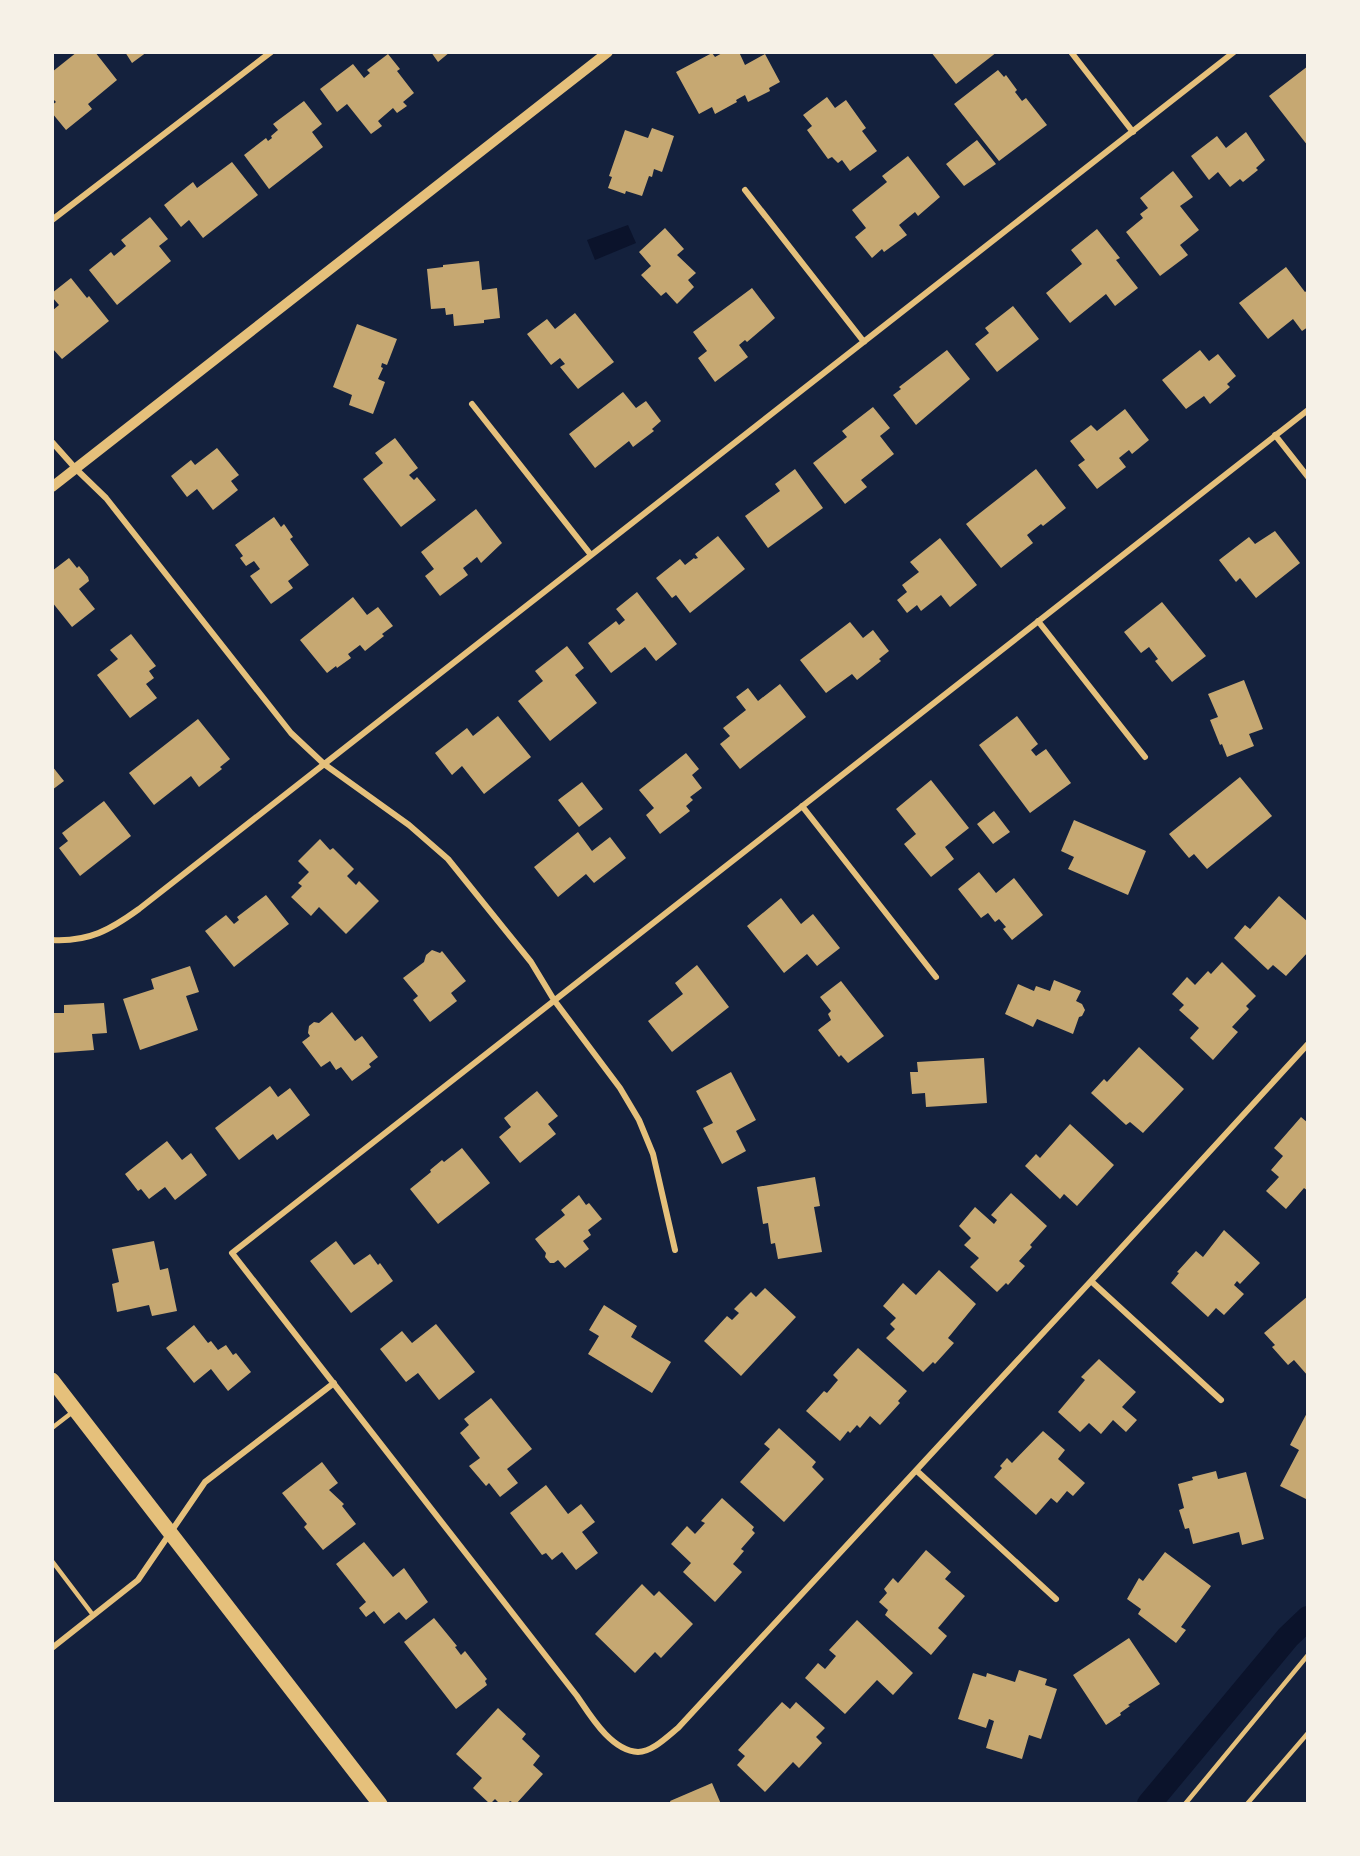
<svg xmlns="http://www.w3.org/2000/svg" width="1360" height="1856" font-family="Jost,sans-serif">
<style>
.water{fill:#0b132b}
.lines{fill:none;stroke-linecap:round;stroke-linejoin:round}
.canal{stroke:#0b132b;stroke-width:24}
.building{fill:#c6a872}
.service{stroke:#e5c07b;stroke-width:4.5}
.minor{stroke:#e5c07b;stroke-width:6}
.tertiary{stroke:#e5c07b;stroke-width:10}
.primary{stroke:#e5c07b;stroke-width:15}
</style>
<rect width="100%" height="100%" fill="#14213d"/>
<path class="water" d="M628,225L636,243L595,260L587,240Z"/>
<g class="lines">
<path class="canal" d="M1149,1804L1288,1637L1308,1618"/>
</g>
<path class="building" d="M77,52H95L117,80L88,104L92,109L66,130L52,113V105L56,102L52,98V72Z
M125,52H147L132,63Z
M431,52H450L438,62Z
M724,52H739L745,65L765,54L780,82L769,88L770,91L748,102L745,95L736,100L737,102L715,114L712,107L699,114L676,72L712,53L715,57Z
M931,52H997L956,84Z
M388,54L400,69L397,71L414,93L403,102L407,106L397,113L393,108L378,121L382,126L371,134L347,104L337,112L320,89L353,64L364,78L370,73L367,70Z
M1308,66V146L1269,96Z
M998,70L1004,77L1006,75L1017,90L1015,92L1022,101L1026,98L1047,125L999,161L954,104Z
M827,97L835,108L846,100L866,128L862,131L877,151L850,171L842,160L838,163L832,157L828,159L807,130L812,126L803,115Z
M304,101L322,124L312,132L323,147L269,189L244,155L266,138L268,141L272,138L271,136L278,130L273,124Z
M652,128L674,136L662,172L654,169L652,177L649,176L642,196L626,191L625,194L608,188L612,177L609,176L625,130L648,138Z
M1246,132L1265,160L1256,168L1258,170L1243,182L1240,179L1230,187L1218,172L1209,180L1191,156L1217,136L1226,148Z
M977,140L996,164L964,186L946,164Z
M908,156L940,197L918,216L915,212L899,225L907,235L884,252L882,249L872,258L855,237L866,228L852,210L887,182L882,176Z
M232,162L258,195L203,238L189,220L181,227L164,205L193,182L197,188Z
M1173,171L1193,197L1180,206L1199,230L1180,245L1188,255L1160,276L1126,232L1143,218L1140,214L1148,208L1140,198Z
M150,217L168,239L159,246L171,261L117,305L89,270L111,252L114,256L126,246L121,240Z
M665,228L684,249L677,255L696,273L688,280L694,287L677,304L666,292L661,296L641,275L651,266L639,252Z
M1097,229L1120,258L1116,260L1138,288L1115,306L1106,294L1070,323L1046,293L1082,264L1071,250Z
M479,261L482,290L497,288L500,318L484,320V323L454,326L453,314L446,315L445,308L431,309L427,269L443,267V265Z
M1286,267L1305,292L1308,290V327L1302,331L1293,319L1268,339L1239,303Z
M71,278L87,298L89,296L109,321L62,359L52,348V311L59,305L52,297V293Z
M752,288L775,318L747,342L745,340L739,345L748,357L715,382L698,358L707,351L693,332Z
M1013,306L1039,339L997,372L975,344L989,333L985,328Z
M575,313L614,362L578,389L560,367L565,364L560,358L551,365L527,334L547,319L555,329Z
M357,324L397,339L387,365L382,363L381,367L383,368L378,379L385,382L373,414L349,405L352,395L333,387Z
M947,350L970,379L916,425L893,395L901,389L899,387Z
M1200,350L1209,361L1218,354L1236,376L1227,384L1230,387L1210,404L1204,396L1186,409L1162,380Z
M623,392L636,408L646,401L661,421L652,429L654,431L633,447L629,441L595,468L569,434Z
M873,407L890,428L880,436L894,454L861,480L867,487L845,504L813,463L847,437L842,431Z
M1125,409L1149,440L1132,454L1129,450L1119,458L1126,467L1097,489L1078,465L1085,460L1070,441L1091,425L1097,431Z
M395,438L418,468L409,475L414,480L417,477L436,500L401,527L363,479L383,463L375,453Z
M217,448L239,475L231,481L238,490L213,510L197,489L187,497L171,476L191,460L195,465Z
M795,469L823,508L768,548L745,516L780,491L775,484Z
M1036,469L1066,508L1043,526L1041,524L1027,535L1033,543L1001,568L966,524Z
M476,509L502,543L481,563L477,557L463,568L468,575L440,596L425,576L434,569L421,552Z
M274,517L281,527L284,524L293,537L290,539L309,565L288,581L293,588L271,604L250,576L260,569L254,561L246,566L240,558L243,556L235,545Z
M1275,531L1300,563L1256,598L1240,578L1236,582L1219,560L1249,537L1255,544Z
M718,536L745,569L690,613L676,595L672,598L656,578L680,559L685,565L694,558L695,559L698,558L695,554Z
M940,538L977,585L950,607L941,595L921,611L917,605L907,613L897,600L907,592L902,585L919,572L910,562Z
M69,558L77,568L79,566L88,577L89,581L79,589L95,609L72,627L52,602V571Z
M637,592L677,644L656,661L645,647L611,673L588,643L616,621L619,625L625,620L616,609Z
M353,597L367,615L378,607L393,626L382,634L384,636L365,651L360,645L348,654L351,658L337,668L336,666L327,673L300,640Z
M1162,602L1206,656L1172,682L1155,661L1158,659L1149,647L1141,653L1124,632Z
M850,622L863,638L873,630L889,651L879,659L881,661L857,680L852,674L826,693L800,660Z
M131,634L156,666L149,671L154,678L146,684L157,698L130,718L97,675L118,659L110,650Z
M567,646L584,668L575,675L597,703L550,741L518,701L543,681L535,671Z
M1244,680L1263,729L1249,734L1254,746L1227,757L1222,744L1220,745L1210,720L1218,717L1208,694Z
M780,684L806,717L740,769L720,744L730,736L723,728L746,710L736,697L748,688L758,701Z
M498,716L531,757L484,794L462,766L452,775L435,753L467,728L473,736Z
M1017,716L1038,744L1031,750L1036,756L1046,749L1071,783L1030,813L979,745Z
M198,719L230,759L220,767L222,769L199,787L191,776L154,805L129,773Z
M686,753L699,769L692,775L702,788L690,797L693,800L686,806L690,811L660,834L646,815L654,808L639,790Z
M52,766L64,781L52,790Z
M1240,777L1272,816L1207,869L1194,854L1189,858L1169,834Z
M931,780L969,828L945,847L954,859L931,877L904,844L916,834L896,809Z
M582,782L603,809L579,827L558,800Z
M104,801L131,836L80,876L59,848L68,841L62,833Z
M994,811L1010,832L993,844L977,824Z
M1074,820L1146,851L1128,895L1068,869L1074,857L1061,851Z
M578,832L592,851L610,837L626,858L594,883L586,874L558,897L534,867Z
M320,839L330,850L333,848L354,869L347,876L356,885L359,881L379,901L346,934L319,907L311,916L291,897L302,886L298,883L309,872L298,861Z
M979,872L996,893L1014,878L1043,915L1012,940L1003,929L1006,927L999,919L995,922L988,913L981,918L958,889Z
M266,895L289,924L234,967L205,931L226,915L234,924L239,920L237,917Z
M1279,896L1308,922V952L1286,976L1273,965L1268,970L1234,938L1245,925L1250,929Z
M781,898L801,924L813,914L840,948L817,966L807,954L784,973L747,926Z
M432,950L440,953L442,951L466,981L451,993L457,1001L430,1022L413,1000L418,996L403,978L424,962L426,955Z
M1222,962L1256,996L1246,1006L1249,1009L1232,1027L1238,1032L1213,1060L1190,1038L1199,1028L1179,1010L1184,1005L1172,994L1187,977L1195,985L1208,971L1211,974Z
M697,965L729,1007L672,1052L648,1021L683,994L675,983Z
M190,966L199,992L186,996L198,1030L140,1050L123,999L154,989L151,979Z
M1054,980L1081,991L1076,1001L1082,1004L1085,1010L1082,1016L1079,1017L1073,1034L1037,1019L1033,1027L1005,1014L1018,984L1034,991L1036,986L1050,991Z
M841,981L884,1036L848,1063L841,1055L839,1057L818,1030L831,1020L828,1014L831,1011L820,997Z
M104,1003L107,1033L92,1034L94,1050L52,1053V1013H64V1005Z
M332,1012L355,1041L362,1036L378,1057L369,1064L371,1067L352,1081L341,1067L336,1070L330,1061L321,1067L302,1042L310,1036L308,1033L309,1026L314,1022L319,1023Z
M1139,1047L1184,1089L1143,1133L1130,1122L1126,1125L1091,1093L1104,1079L1107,1082Z
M984,1058L987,1103L926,1107L925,1093L912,1094L910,1072H918L917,1062Z
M731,1072L756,1120L736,1131L746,1151L722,1164L703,1128L713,1123L696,1091Z
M270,1086L278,1097L290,1088L310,1115L277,1140L273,1134L239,1160L215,1128Z
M537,1091L558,1116L548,1124L556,1134L520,1163L499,1137L511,1127L504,1118Z
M1301,1117L1308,1123V1191L1304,1188L1286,1209L1266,1191L1279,1177L1271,1170L1283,1156L1274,1148Z
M1070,1124L1114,1165L1077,1206L1064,1194L1060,1199L1025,1166L1036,1154L1040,1158Z
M167,1141L182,1160L191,1153L207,1175L175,1200L165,1187L149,1199L141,1189L138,1191L125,1174Z
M462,1148L490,1183L438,1224L410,1189L431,1172L430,1170L442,1160L444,1162Z
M815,1177L820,1206L814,1207L822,1252L778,1259L775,1243L771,1244L768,1223L763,1224L757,1187Z
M1011,1193L1047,1226L1030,1245L1032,1247L1019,1261L1025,1266L1008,1285L1006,1283L997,1292L970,1267L979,1258L964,1245L971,1238L959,1226L975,1207L994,1224L997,1220L991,1215Z
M579,1195L586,1205L589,1203L602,1219L588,1230L591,1235L583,1241L589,1249L565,1268L558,1260L554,1263H550L545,1257L546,1253L535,1239L565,1215L561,1210Z
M1224,1230L1260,1263L1240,1284L1237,1281L1234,1285L1244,1294L1224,1315L1216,1308L1208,1317L1171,1283L1179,1273L1177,1272L1196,1251L1203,1257Z
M154,1241L160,1270L168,1268L177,1311L152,1316L149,1305L117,1312L112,1284L119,1282L112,1249Z
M336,1241L354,1265L370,1254L378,1265L380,1263L393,1281L351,1313L310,1261Z
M939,1270L976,1304L948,1338L954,1343L935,1364L933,1362L923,1372L886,1338L895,1329L890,1324L896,1318L883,1306L903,1283L916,1295Z
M765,1288L796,1317L741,1376L704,1341L727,1316L732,1320L739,1313L734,1309L751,1292L756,1297Z
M1308,1296V1376L1294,1360L1288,1365L1272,1347L1275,1345L1264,1333Z
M604,1305L637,1326L631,1337L671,1362L652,1393L588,1354L599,1336L589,1330Z
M436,1324L475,1372L439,1400L418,1373L406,1382L380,1349L402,1331L412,1343Z
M194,1325L208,1343L211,1341L218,1350L226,1345L233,1355L236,1353L251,1372L228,1391L211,1369L194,1383L166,1348Z
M858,1348L907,1391L898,1401L900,1403L880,1425L870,1416L860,1428L857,1425L850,1433L848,1431L840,1441L806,1411L824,1391L827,1393L838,1380L833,1375Z
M1099,1359L1136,1392L1122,1407L1137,1420L1126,1432L1113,1420L1101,1434L1089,1423L1080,1432L1058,1412L1085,1380L1081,1377Z
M491,1398L532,1449L507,1469L518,1483L500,1497L489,1483L486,1486L469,1466L480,1458L460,1433L469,1425L464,1419Z
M1308,1411V1500L1280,1486L1299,1450L1290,1445Z
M779,1428L816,1462L812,1467L824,1479L784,1522L740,1482L770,1449L764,1444Z
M1043,1431L1065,1450L1058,1459L1085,1483L1073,1496L1067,1491L1057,1503L1051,1498L1036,1515L994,1477L1002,1468L1000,1466L1007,1458L1012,1463Z
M322,1462L338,1483L329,1490L344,1504L342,1506L356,1524L323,1550L304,1527L307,1524L282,1493Z
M1216,1471L1218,1479L1246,1472L1264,1539L1242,1545L1239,1532L1193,1544L1189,1528L1185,1529L1179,1510L1184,1508L1178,1484L1193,1480L1192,1477Z
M546,1485L568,1514L581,1504L595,1522L582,1532L598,1553L576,1570L562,1552L552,1560L546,1553L542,1555L510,1513Z
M722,1498L754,1527L752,1530L755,1533L741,1549L744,1551L733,1564L742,1572L715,1602L683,1572L691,1563L671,1544L687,1526L695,1534L705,1523L701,1521Z
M364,1542L393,1577L404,1568L428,1602L406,1620L399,1612L384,1624L374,1611L366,1617L359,1608L366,1602L336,1564Z
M926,1550L951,1572L945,1579L965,1596L938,1628L947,1636L931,1655L885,1615L888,1610L879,1602L887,1593L884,1589L893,1578L898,1583Z
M1165,1552L1211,1586L1181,1627L1186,1630L1176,1643L1138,1614L1141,1609L1127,1599L1139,1578L1143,1581Z
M642,1584L654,1596L659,1591L693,1624L661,1658L655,1652L635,1673L595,1634Z
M434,1618L457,1646L455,1647L461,1655L465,1651L487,1679L485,1681L487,1685L456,1709L404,1642Z
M857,1620L913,1673L893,1695L877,1680L845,1714L805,1678L818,1663L825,1669L836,1656L829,1650Z
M1129,1638L1160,1684L1128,1705L1130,1706L1120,1713L1121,1715L1106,1725L1073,1675Z
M1019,1670L1047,1679L1045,1685L1057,1689L1041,1739L1029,1735L1022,1759L986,1748L994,1721L989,1719L986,1728L958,1719L973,1673L986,1677L987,1673L1015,1682Z
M782,1702L790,1709L796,1702L825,1728L816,1737L822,1743L799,1768L793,1762L765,1792L737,1765L745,1756L738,1750Z
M498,1708L526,1734L522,1739L540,1756L533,1765L543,1774L516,1804L510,1801L507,1804H500L495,1799L490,1804L473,1788L482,1778L456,1754Z
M712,1783L721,1804H671L670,1801Z"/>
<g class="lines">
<path class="service" d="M52,1428L74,1411
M52,1561L93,1615
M1185,1804L1308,1655
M1247,1804L1308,1733"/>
<path class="minor" d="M1071,52L1133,132
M745,190L864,342
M52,220L271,52
M472,404L591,555
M1308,410L232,1253L577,1696C590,1715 611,1751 638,1752C652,1752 667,1737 678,1728L1091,1281L1308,1044
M1275,435L1308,477
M52,442L76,469L106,498L291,733L324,764L409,825L448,859L531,962L554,1000L620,1088L639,1120L653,1154L675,1250
M1038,621L1145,757
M802,806L936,977
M52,940C89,942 110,930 139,909L1234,52
M1091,1281L1221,1400
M917,1471L1056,1599
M52,1648L138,1580L205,1482L334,1383"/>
<path class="tertiary" d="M52,487L608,52"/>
<path class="primary" d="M52,1380L380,1804"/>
</g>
<rect width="1360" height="1856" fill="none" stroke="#f6f1e7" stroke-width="108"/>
</svg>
